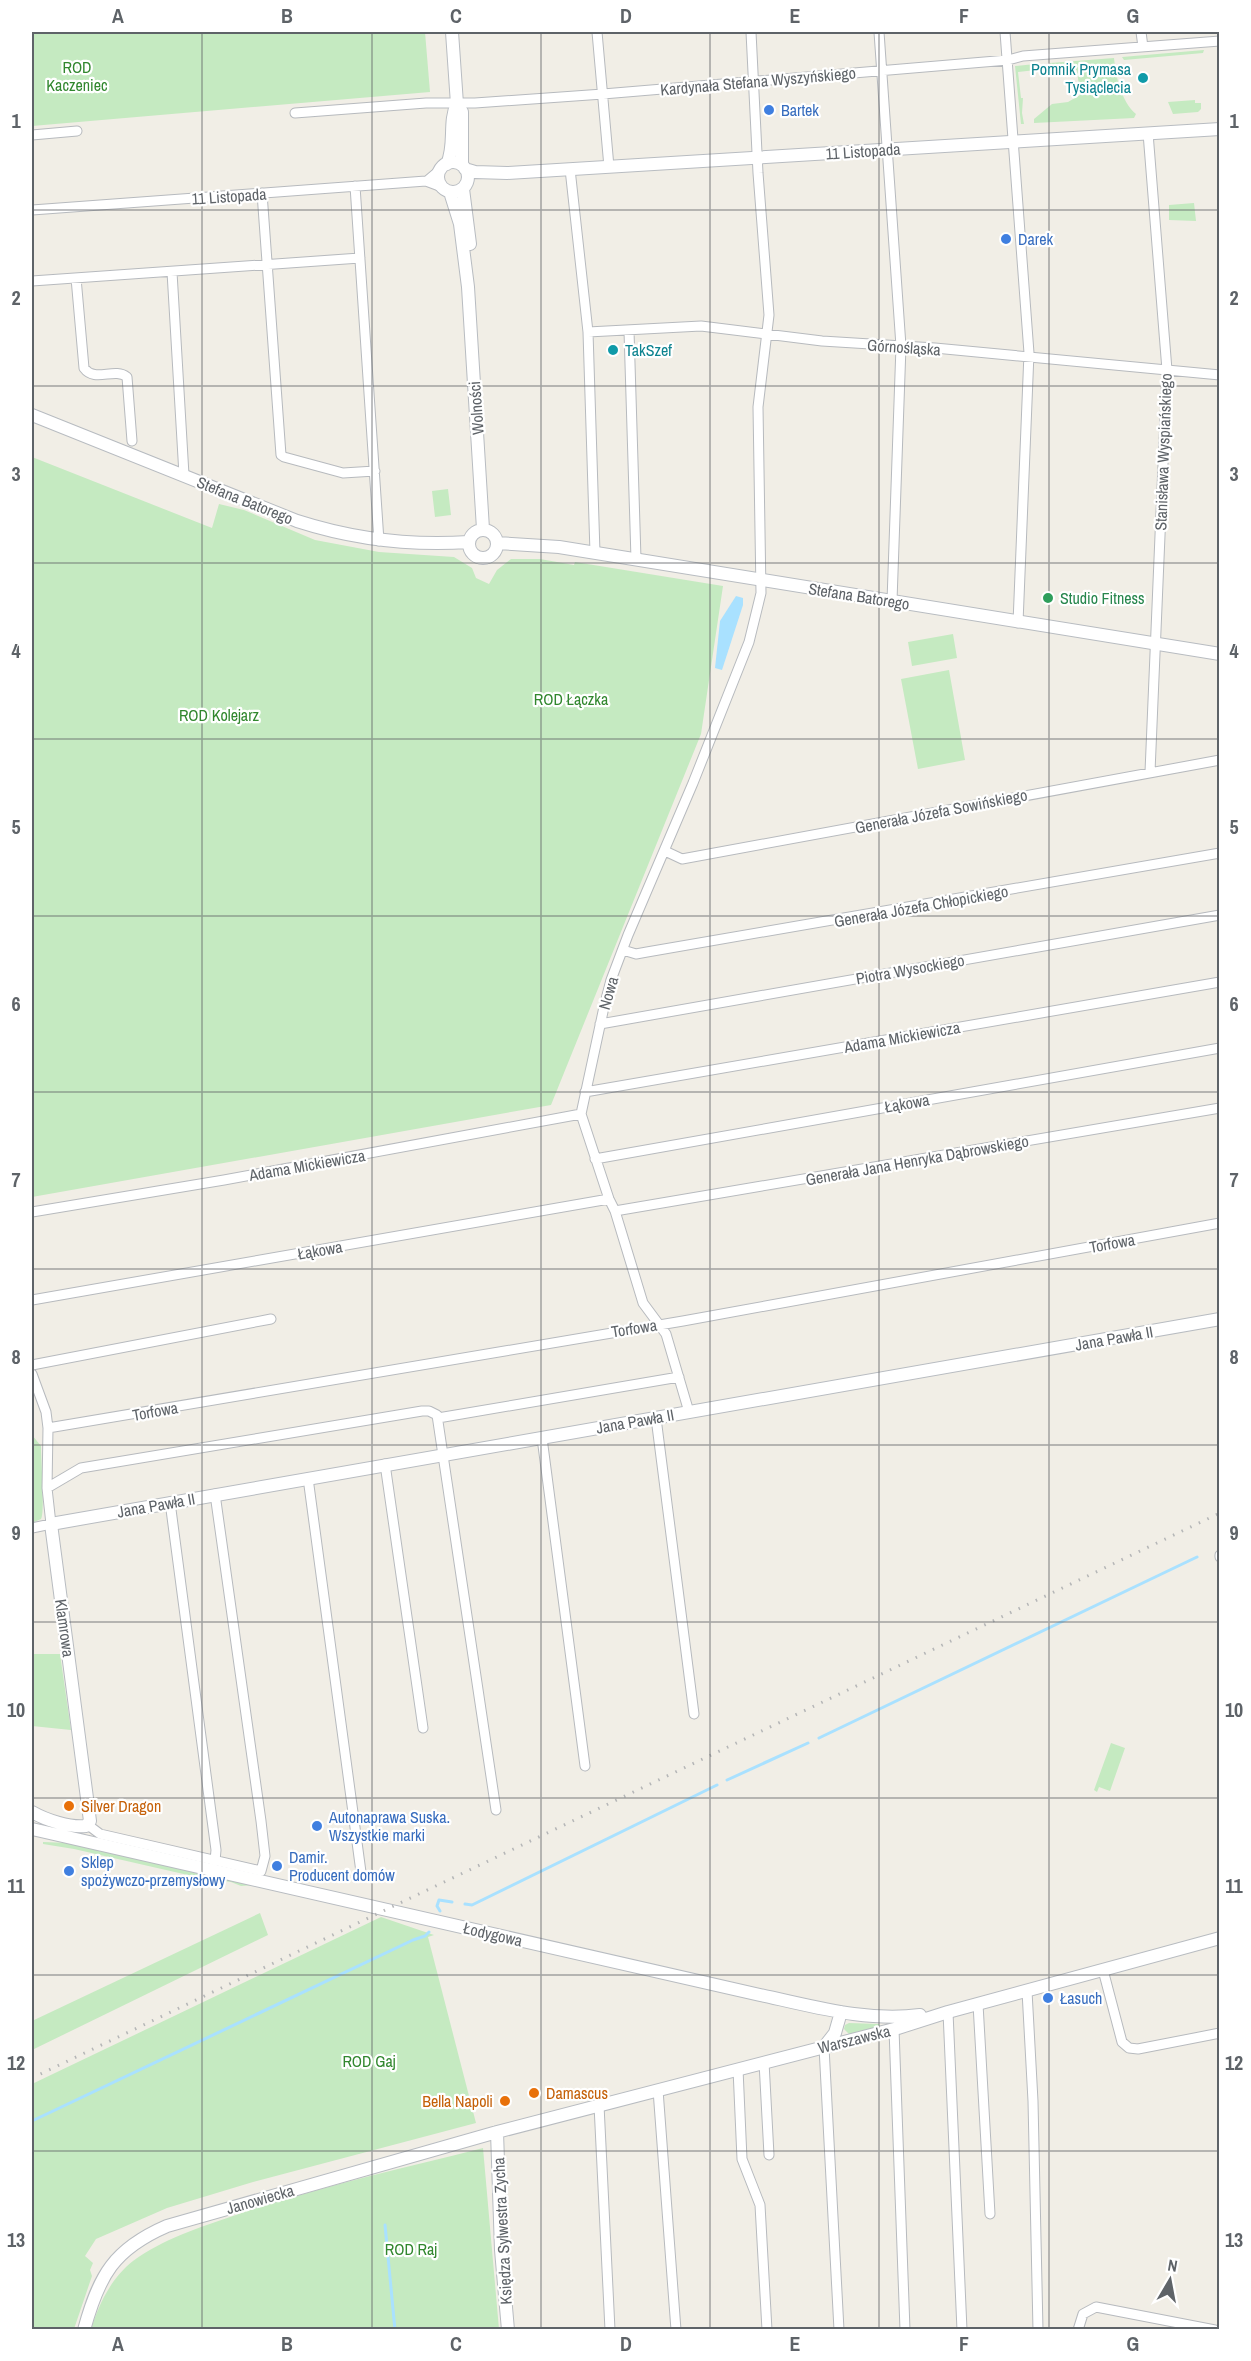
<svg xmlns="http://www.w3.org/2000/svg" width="1251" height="2361" font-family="'Archivo Narrow',sans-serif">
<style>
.green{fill:#c5eac1}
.water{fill:#a9e1ff}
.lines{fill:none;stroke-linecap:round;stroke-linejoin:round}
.stream{stroke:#a9e1ff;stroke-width:3}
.street-casing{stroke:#b7babe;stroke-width:11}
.secondary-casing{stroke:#b8bcc1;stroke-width:14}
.street{stroke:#fff;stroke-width:9}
.secondary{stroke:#fff;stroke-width:12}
.rail{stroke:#b5b6b7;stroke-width:3;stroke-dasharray:1.5 8;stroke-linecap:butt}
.grid{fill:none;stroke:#5e6368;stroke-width:1.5;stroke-opacity:0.55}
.culture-dot{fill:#0f9aa8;stroke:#fff;stroke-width:2}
.shop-dot{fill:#3f7fe0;stroke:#fff;stroke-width:2}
.leisure-dot{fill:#2e9e5b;stroke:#fff;stroke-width:2}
.food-dot{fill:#e8710a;stroke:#fff;stroke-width:2}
.labels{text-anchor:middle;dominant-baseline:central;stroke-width:4.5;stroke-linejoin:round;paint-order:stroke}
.park-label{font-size:16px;fill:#31872e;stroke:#fff}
.culture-label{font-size:16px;fill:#0d838f;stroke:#fff;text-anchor:end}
.street-label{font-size:16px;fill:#5e6368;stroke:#fff}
.shop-label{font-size:16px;fill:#366cbe;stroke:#fff;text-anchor:start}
.leisure-label{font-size:16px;fill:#27864d;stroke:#fff;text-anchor:start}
.food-label{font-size:16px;fill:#c56008;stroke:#fff;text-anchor:start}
.neatline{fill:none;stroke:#5e6368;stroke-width:2}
.grid-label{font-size:20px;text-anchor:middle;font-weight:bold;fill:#5e6368}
</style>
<rect width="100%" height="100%" fill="#f1eee6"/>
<path class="green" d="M32,32H425L430,92L32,126Z
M1204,50L1203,53L1124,60L1122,57Z
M1114,58C1116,77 1121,101 1136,114L1134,118L1034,123V119L1052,104L1068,102L1080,95L1077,70L1051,72L1050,63Z
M1035,64L1036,70L1018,72L1021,98H1023L1022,113L1024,124H1021L1015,66Z
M1195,100V103H1201V109L1198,112L1173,114L1168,102Z
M1194,203L1196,221L1169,220V205Z
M32,457L212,528L219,504L244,510L315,540L379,552L454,557L472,568L476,578L489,584L497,570L511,559H540L574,565L575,562L723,586L701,734L551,1105L32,1197Z
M448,489L451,515L435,517L432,491Z
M953,634L957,658L912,666L908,642Z
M949,670L965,760L918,769L901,679Z
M32,1435L41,1446C41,1458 45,1513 41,1519L32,1523Z
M32,1654H60L71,1730L32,1726Z
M1111,1743L1125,1748L1110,1791L1099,1787L1097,1792L1094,1790Z
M43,1842L70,1843L254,1885L241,1886L231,1882L201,1878L74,1849L43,1844Z
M260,1913L268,1935L32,2050V2021Z
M381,1917L434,1935L428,1937L476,2123L253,2182L167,2208L96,2239L85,2256L93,2263L90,2270L92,2276L74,2329H32V2084Z
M849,2023L879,2024L880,2026L849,2034L844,2029L845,2025Z
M483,2148L499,2329L91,2330C98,2305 112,2277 133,2261C163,2239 198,2228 233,2216C314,2188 400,2169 483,2148Z"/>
<path class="water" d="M736,596L743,598V605L722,670L715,668L720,621Z"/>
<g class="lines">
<path class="stream" d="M819,1738L1197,1557
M727,1780L808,1743
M465,1904L472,1905L717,1785
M440,1911L437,1906L439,1900L452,1902
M32,2121L413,1940L425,1936L429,1932
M385,2225L395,2330"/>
<defs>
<path id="street" d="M597,32L609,167
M879,32L901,346L892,601
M1005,32L1029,353L1018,623
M1141,32L1143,47
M295,113L426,103H475L603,94L1008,60L1023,56L1220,41
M1148,133L1167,370L1150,772
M32,135L77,131
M570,169L588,332L595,553
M427,181L440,170
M355,186L379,541
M262,193L281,455L284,457L343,473L375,471
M32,210L426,181L442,187
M172,272L184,475
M76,278L84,368C95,383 114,367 127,377L132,441
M32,281L360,258
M629,331L636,559
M588,332L701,326L822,341L935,348L1220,375
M665,851L682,859L1220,760
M623,950L636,954L647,952L1220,853
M600,1024L1220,915
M585,1092L1220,982
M595,1159L1220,1048
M615,1211L1220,1108
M32,1212L224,1180L581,1114
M32,1300L609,1199
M32,1365L271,1319
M32,1374L46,1412L48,1428L47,1488L51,1524L32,1528
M689,1412L666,1334L643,1303L615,1211L609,1199L581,1114L604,1007L611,980L628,935L693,783L749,642L761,593L758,407L769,315L758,173L751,32
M438,1418L679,1377
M656,1418L694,1714
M48,1428L683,1321L1220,1223
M542,1438L585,1766
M385,1464L423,1728
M308,1478L361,1872
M47,1488L81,1468L422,1411H429L437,1415L496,1810
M170,1502L216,1850L215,1861
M1220,1555V1557
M88,1825L100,1834L261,1871L265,1856L261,1821L215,1494
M1103,1970L1122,2042L1129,2048L1138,2049L1220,2033
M1027,1991L1033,2101L1038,2330
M978,2004L990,2214
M948,2012L962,2330
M894,2029L905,2330
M824,2047L839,2330
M764,2062L769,2155
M738,2069L742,2159L760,2205L767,2330
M658,2090L676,2330
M599,2105L610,2330
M1078,2330L1083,2314L1096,2307L1215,2330"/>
<path id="secondary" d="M452,32L457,104L462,112V165
M438 177a15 15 0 1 1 30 0a15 15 0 1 1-30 0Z
M447,164C456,145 448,122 457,104
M465,169L475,172L507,173L1220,129
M463,189L470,244
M450,192L460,224L468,287L483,529
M32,415L297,521C353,539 410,546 469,542
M469 544a14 14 0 1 1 28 0a14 14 0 1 1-28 0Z
M497,543L559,547L1220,654
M32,1812C46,1820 70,1828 86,1826L90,1821L51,1524L1220,1319
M32,1829L760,1995C813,2006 865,2022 920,2015
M824,2047L835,2033L841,2012
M497,2132L501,2250L508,2330
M84,2330C99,2275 114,2249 167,2226L497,2132L898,2028L948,2012L1220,1938"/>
</defs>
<use href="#street" class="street-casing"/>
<use href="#secondary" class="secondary-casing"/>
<use href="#street" class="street"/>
<use href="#secondary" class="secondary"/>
<path class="rail" d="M32,2078L1220,1513"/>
</g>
<path class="grid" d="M202,32V2330M372,32V2330M541,32V2330M710,32V2330M879,32V2330M1049,32V2330M32,210H1220M32,386H1220M32,563H1220M32,739H1220M32,916H1220M32,1092H1220M32,1269H1220M32,1445H1220M32,1622H1220M32,1798H1220M32,1975H1220M32,2151H1220"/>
<g class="culture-dot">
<circle cx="1143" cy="78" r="6"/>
<circle cx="613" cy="350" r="6"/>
</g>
<g class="shop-dot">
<circle cx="769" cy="110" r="6"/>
<circle cx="1006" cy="239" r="6"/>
<circle cx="317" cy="1826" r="6"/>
<circle cx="277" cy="1866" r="6"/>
<circle cx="69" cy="1871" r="6"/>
<circle cx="1048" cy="1998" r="6"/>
</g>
<circle class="leisure-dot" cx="1048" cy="598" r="6"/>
<g class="food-dot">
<circle cx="69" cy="1806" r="6"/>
<circle cx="534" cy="2093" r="6"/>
<circle cx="505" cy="2101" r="6"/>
</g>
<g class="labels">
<g class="park-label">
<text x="77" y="67">ROD<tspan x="77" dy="18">Kaczeniec</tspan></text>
<text x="571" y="699">ROD Łączka</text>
<text x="219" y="715">ROD Kolejarz</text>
<text x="369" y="2061">ROD Gaj</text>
<text x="411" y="2249">ROD Raj</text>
</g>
<g class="culture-label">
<text x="1131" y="69">Pomnik Prymasa<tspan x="1131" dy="18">Tysiąclecia</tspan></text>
<text x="625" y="350" text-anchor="start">TakSzef</text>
</g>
<g class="street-label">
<text transform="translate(758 81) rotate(-5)">Kardynała Stefana Wyszyńskiego</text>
<text transform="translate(863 151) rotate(-4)">11 Listopada</text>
<text transform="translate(229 196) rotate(-4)">11 Listopada</text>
<text transform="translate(904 347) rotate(4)">Górnośląska</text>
<text transform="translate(476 408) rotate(-94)">Wolności</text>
<text transform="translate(1163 452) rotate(-88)">Stanisława Wyspiańskiego</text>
<text transform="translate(245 500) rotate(22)">Stefana Batorego</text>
<text transform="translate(859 596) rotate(9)">Stefana Batorego</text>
<text transform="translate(941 811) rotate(-11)">Generała Józefa Sowińskiego</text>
<text transform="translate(921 906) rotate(-10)">Generała Józefa Chłopickiego</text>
<text transform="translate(910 969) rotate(-10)">Piotra Wysockiego</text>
<text transform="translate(608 993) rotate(-74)">Nowa</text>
<text transform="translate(902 1037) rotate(-10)">Adama Mickiewicza</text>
<text transform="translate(907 1103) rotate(-10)">Łąkowa</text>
<text transform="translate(917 1160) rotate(-10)">Generała Jana Henryka Dąbrowskiego</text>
<text transform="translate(307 1165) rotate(-10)">Adama Mickiewicza</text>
<text transform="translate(1112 1243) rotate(-10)">Torfowa</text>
<text transform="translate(320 1250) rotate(-10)">Łąkowa</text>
<text transform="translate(634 1328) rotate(-9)">Torfowa</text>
<text transform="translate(1114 1338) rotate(-10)">Jana Pawła II</text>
<text transform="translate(155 1411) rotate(-10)">Torfowa</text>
<text transform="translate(635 1421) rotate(-10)">Jana Pawła II</text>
<text transform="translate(156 1505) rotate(-10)">Jana Pawła II</text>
<text transform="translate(65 1628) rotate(82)">Klamrowa</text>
<text transform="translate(493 1934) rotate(13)">Łodygowa</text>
<text transform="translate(854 2039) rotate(-14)">Warszawska</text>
<text transform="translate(260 2199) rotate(-16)">Janowiecka</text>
<text transform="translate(502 2231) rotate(-93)">Księdza Sylwestra Zycha</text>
</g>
<g class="shop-label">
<text x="781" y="110">Bartek</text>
<text x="1018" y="239">Darek</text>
<text x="329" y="1817">Autonaprawa Suska.<tspan x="329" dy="18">Wszystkie marki</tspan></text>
<text x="289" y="1857">Damir.<tspan x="289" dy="18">Producent domów</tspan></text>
<text x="81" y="1862">Sklep<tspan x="81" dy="18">spożywczo-przemysłowy</tspan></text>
<text x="1060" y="1998">Łasuch</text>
</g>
<g class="leisure-label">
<text x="1060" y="598">Studio Fitness</text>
</g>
<g class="food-label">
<text x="81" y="1806">Silver Dragon</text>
<text x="546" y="2093">Damascus</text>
<text x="493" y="2101" text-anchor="end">Bella Napoli</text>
</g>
</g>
<rect width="1251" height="2361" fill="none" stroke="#ffffff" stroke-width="66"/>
<g transform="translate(1170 2280) rotate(10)" stroke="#ffffff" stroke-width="4.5" paint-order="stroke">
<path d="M0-4.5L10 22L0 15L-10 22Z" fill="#5e6368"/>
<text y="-9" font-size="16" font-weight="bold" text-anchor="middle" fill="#5e6368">N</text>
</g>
<rect x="33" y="33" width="1185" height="2295" class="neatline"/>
<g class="grid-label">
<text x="118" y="23">A</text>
<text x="287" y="23">B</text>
<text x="456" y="23">C</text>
<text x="626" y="23">D</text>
<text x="795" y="23">E</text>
<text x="964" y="23">F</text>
<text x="1133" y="23">G</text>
<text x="16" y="128">1</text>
<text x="1234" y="128">1</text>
<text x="16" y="305">2</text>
<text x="1234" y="305">2</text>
<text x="16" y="481">3</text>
<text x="1234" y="481">3</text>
<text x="16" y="658">4</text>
<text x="1234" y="658">4</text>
<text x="16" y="834">5</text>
<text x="1234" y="834">5</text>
<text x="16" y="1011">6</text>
<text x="1234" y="1011">6</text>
<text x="16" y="1187">7</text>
<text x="1234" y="1187">7</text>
<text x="16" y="1364">8</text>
<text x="1234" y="1364">8</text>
<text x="16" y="1540">9</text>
<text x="1234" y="1540">9</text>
<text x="16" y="1717">10</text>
<text x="1234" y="1717">10</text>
<text x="16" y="1893">11</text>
<text x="1234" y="1893">11</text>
<text x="16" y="2070">12</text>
<text x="1234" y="2070">12</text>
<text x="16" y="2247">13</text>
<text x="1234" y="2247">13</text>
<text x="118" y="2351">A</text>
<text x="287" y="2351">B</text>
<text x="456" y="2351">C</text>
<text x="626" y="2351">D</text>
<text x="795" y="2351">E</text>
<text x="964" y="2351">F</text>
<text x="1133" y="2351">G</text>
</g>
</svg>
